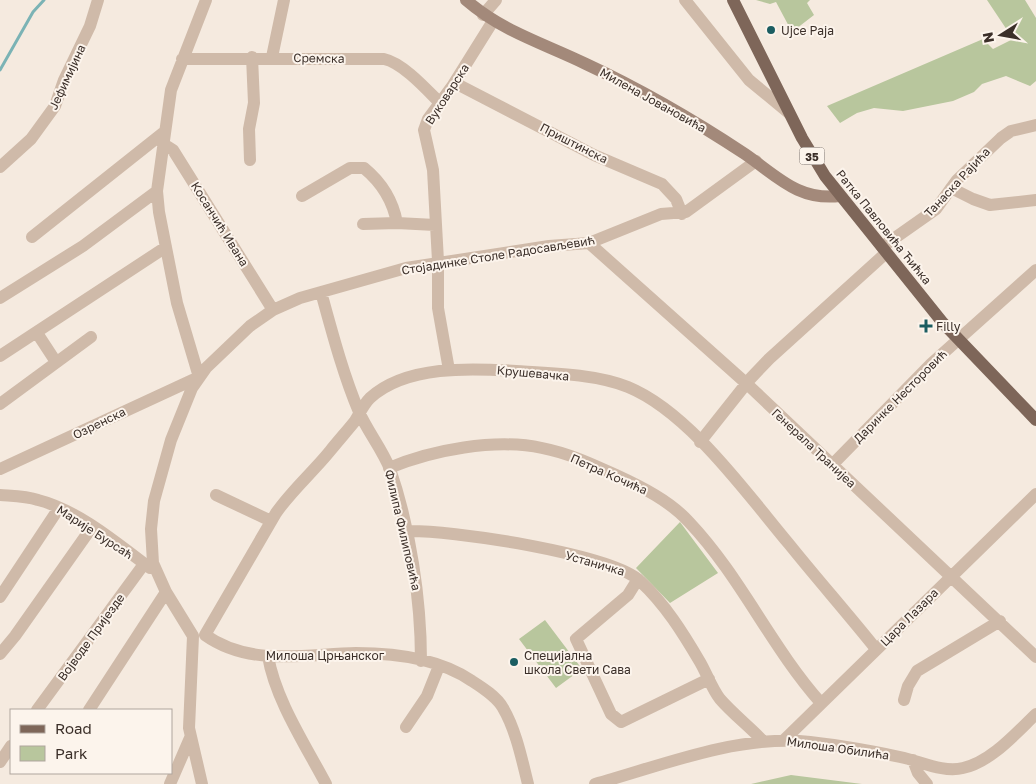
<svg xmlns="http://www.w3.org/2000/svg" width="1036" height="784" font-family="'Golos Text',sans-serif">
<style>
.green{fill:#b8c69d}
.lines{fill:none;stroke-linecap:round;stroke-linejoin:round}
.stream{stroke:#7bb3b5;stroke-width:3}
.minor{stroke:#cfbaa9;stroke-width:12}
.secondary{stroke:#a3897a;stroke-width:12}
.primary{stroke:#7e6659;stroke-width:12}
.poi-dot{fill:#1b5d61;stroke:#fcf4ec;stroke-width:2}
.labels{text-anchor:middle;dominant-baseline:central;stroke-width:4;stroke-linejoin:round;paint-order:stroke}
.shield{fill:#fcf4ec;stroke:#756a64;stroke-width:1}
.shield-label{font-size:11px;font-weight:bold;fill:#3b2f29}
.poi-label{font-size:12px;fill:#3b2f29;stroke:#fcf4ec;text-anchor:start}
.street-label{font-size:12px;fill:#3b2f29;stroke:#fcf4ec}
</style>
<rect width="100%" height="100%" fill="#f5eadf"/>
<path class="green" d="M756,0H810L807,3L814,15L792,32L776,2L770,4Z
M987,0H1025L1036,18V81L1030,86L1006,76L982,84L974,92L953,101L903,111L874,108L857,113L840,123L827,106L983,39L993,49L1013,39Z
M680,522L718,573L670,603L636,568Z
M545,620L582,669L556,688L519,639Z
M791,775L862,784H751Z"/>
<g class="lines">
<path class="stream" d="M0,70L33,12L44,0"/>
<path class="minor" d="M685,0L749,80L789,113
M483,15L496,0
M272,57L284,0
M182,59H384C403,63 427,90 441,104
M455,83L594,155L662,184L676,199L682,214
M162,143L173,150L273,310
M250,160L249,129L254,103L252,57
M0,167L31,139L55,106L64,80L90,26L98,0
M951,188L973,199L990,205L1036,200
M302,196L350,168H364C381,182 393,201 397,223L435,225
M363,224L397,223
M32,237L163,133
M589,243L747,384L1036,657
M882,247L936,209L957,180L1001,138L1011,131L1036,125
M321,292C332,332 343,374 359,412C368,432 382,449 390,469C410,527 421,599 421,661
M0,298L83,246L157,191
M37,333L56,362
M0,356L166,247
M449,370L438,308V261L433,170L424,130L428,119L453,85L493,21
M199,377L177,303L159,212L157,191L171,90L206,0
M0,404L91,337
M700,442L750,379L769,359L886,253
M832,465L931,364L1036,270
M389,468C432,450 495,438 542,448C568,453 592,464 616,475C642,487 670,501 689,522C741,577 771,647 821,703
M0,469L199,377
M0,495C13,496 26,496 38,500C78,510 118,544 150,568
M216,495L271,521
M405,531C447,529 612,554 640,581C665,604 683,633 700,662C707,674 712,689 720,699C733,714 750,727 763,741
M638,579L628,595L576,639L611,714L621,722L709,679
M0,597L59,508
M205,635L276,513C292,490 313,472 330,451C338,441 347,431 355,421C360,413 363,405 370,398C406,365 471,368 516,371C551,373 596,374 628,387C689,412 747,494 789,544C818,580 848,614 876,649
M205,635C250,667 305,654 356,653C394,653 440,659 472,681C483,688 497,697 503,708C516,730 522,760 528,784
M193,636L166,592L153,563L151,529L154,501L171,440L192,388L206,368L250,326L273,310L300,298L406,268L549,246L589,243L661,214L686,212L756,161
M193,636L189,728L202,784
M0,654L15,636L92,527
M268,656C275,699 306,746 326,784
M904,700L908,686L917,671L1000,621
M37,710L144,564
M89,710L166,592
M406,727L427,696L439,666
M784,740L1036,494
M913,760L918,773L927,784
M0,762L11,746
M170,784L190,738
M595,784C660,766 732,737 799,741C833,744 867,750 900,757C920,761 943,773 963,768C991,762 1016,733 1036,714"/>
<path class="secondary" d="M466,0C503,32 543,43 586,64C642,90 695,121 745,154C777,176 798,201 840,196"/>
<path class="primary" d="M733,0L802,138L825,176L943,323L1036,420"/>
</g>
<g class="poi-dot">
<circle cx="771" cy="30" r="5"/>
<path d="M923.5 318.5h5v5h5v5h-5v5h-5v-5h-5v-5h5z"/>
<circle cx="514" cy="662" r="5"/>
</g>
<g class="labels">
<rect class="shield" x="799.5" y="147.5" width="25" height="17" rx="4"/>
<g class="shield-label">
<text x="812" y="156">35</text>
</g>
<g class="poi-label">
<text x="781" y="30">Ujce Paja</text>
<text x="936" y="326">Filly</text>
<text x="524" y="655">Специјална<tspan x="524" dy="14">школа Свети Сава</tspan></text>
</g>
<g class="street-label">
<text transform="translate(319 58) rotate(1)">Сремска</text>
<text transform="translate(67 77) rotate(-65)">Јефимијина</text>
<text transform="translate(447 94) rotate(-57)">Вуковарска</text>
<text transform="translate(653 100) rotate(29)">Милена Јовановића</text>
<text transform="translate(574 143) rotate(27)">Приштинска</text>
<text transform="translate(957 182) rotate(-47)">Танаска Рајића</text>
<text transform="translate(220 224) rotate(58)">Косанчић Ивана</text>
<text transform="translate(884 227) rotate(51)">Ратка Павловића Ћићка</text>
<text transform="translate(498 255) rotate(-9)">Стојадинке Столе Радосављевић</text>
<text transform="translate(533 373) rotate(5)">Крушевачка</text>
<text transform="translate(900 396) rotate(-45)">Даринке Несторовић</text>
<text transform="translate(99 423) rotate(-26)">Озренска</text>
<text transform="translate(814 448) rotate(43)">Генерала Транијеа</text>
<text transform="translate(609 474) rotate(24)">Петра Кочића</text>
<text transform="translate(403 530) rotate(77)">Филипа Филиповића</text>
<text transform="translate(95 532) rotate(33)">Марије Бурсаћ</text>
<text transform="translate(595 563) rotate(16)">Устаничка</text>
<text transform="translate(909 617) rotate(-45)">Цара Лазара</text>
<text transform="translate(91 637) rotate(-54)">Војводе Пријезде</text>
<text x="325" y="655">Милоша Црњанског</text>
<text transform="translate(838 748) rotate(8)">Милоша Обилића</text>
</g>
</g>
<rect x="10" y="709" width="162" height="65" fill="#fcf4ec" stroke="#afa59e"/>
<rect x="20" y="725" width="25" height="8" fill="#7e6659" stroke="#afa59e"/>
<text x="55" y="734" font-size="15" fill="#3b2f29">Road</text>
<rect x="20" y="746" width="25" height="15" fill="#b8c69d" stroke="#afa59e"/>
<text x="55" y="759" font-size="15" fill="#3b2f29">Park</text>
<g transform="translate(1001 35) rotate(259)" stroke="#fcf4ec" stroke-width="4" paint-order="stroke">
<path d="M0-4L9 19L0 12L-9 19Z" fill="#3b2f29"/>
<text y="-8" font-size="14" font-weight="bold" text-anchor="middle" fill="#3b2f29">N</text>
</g>
</svg>
